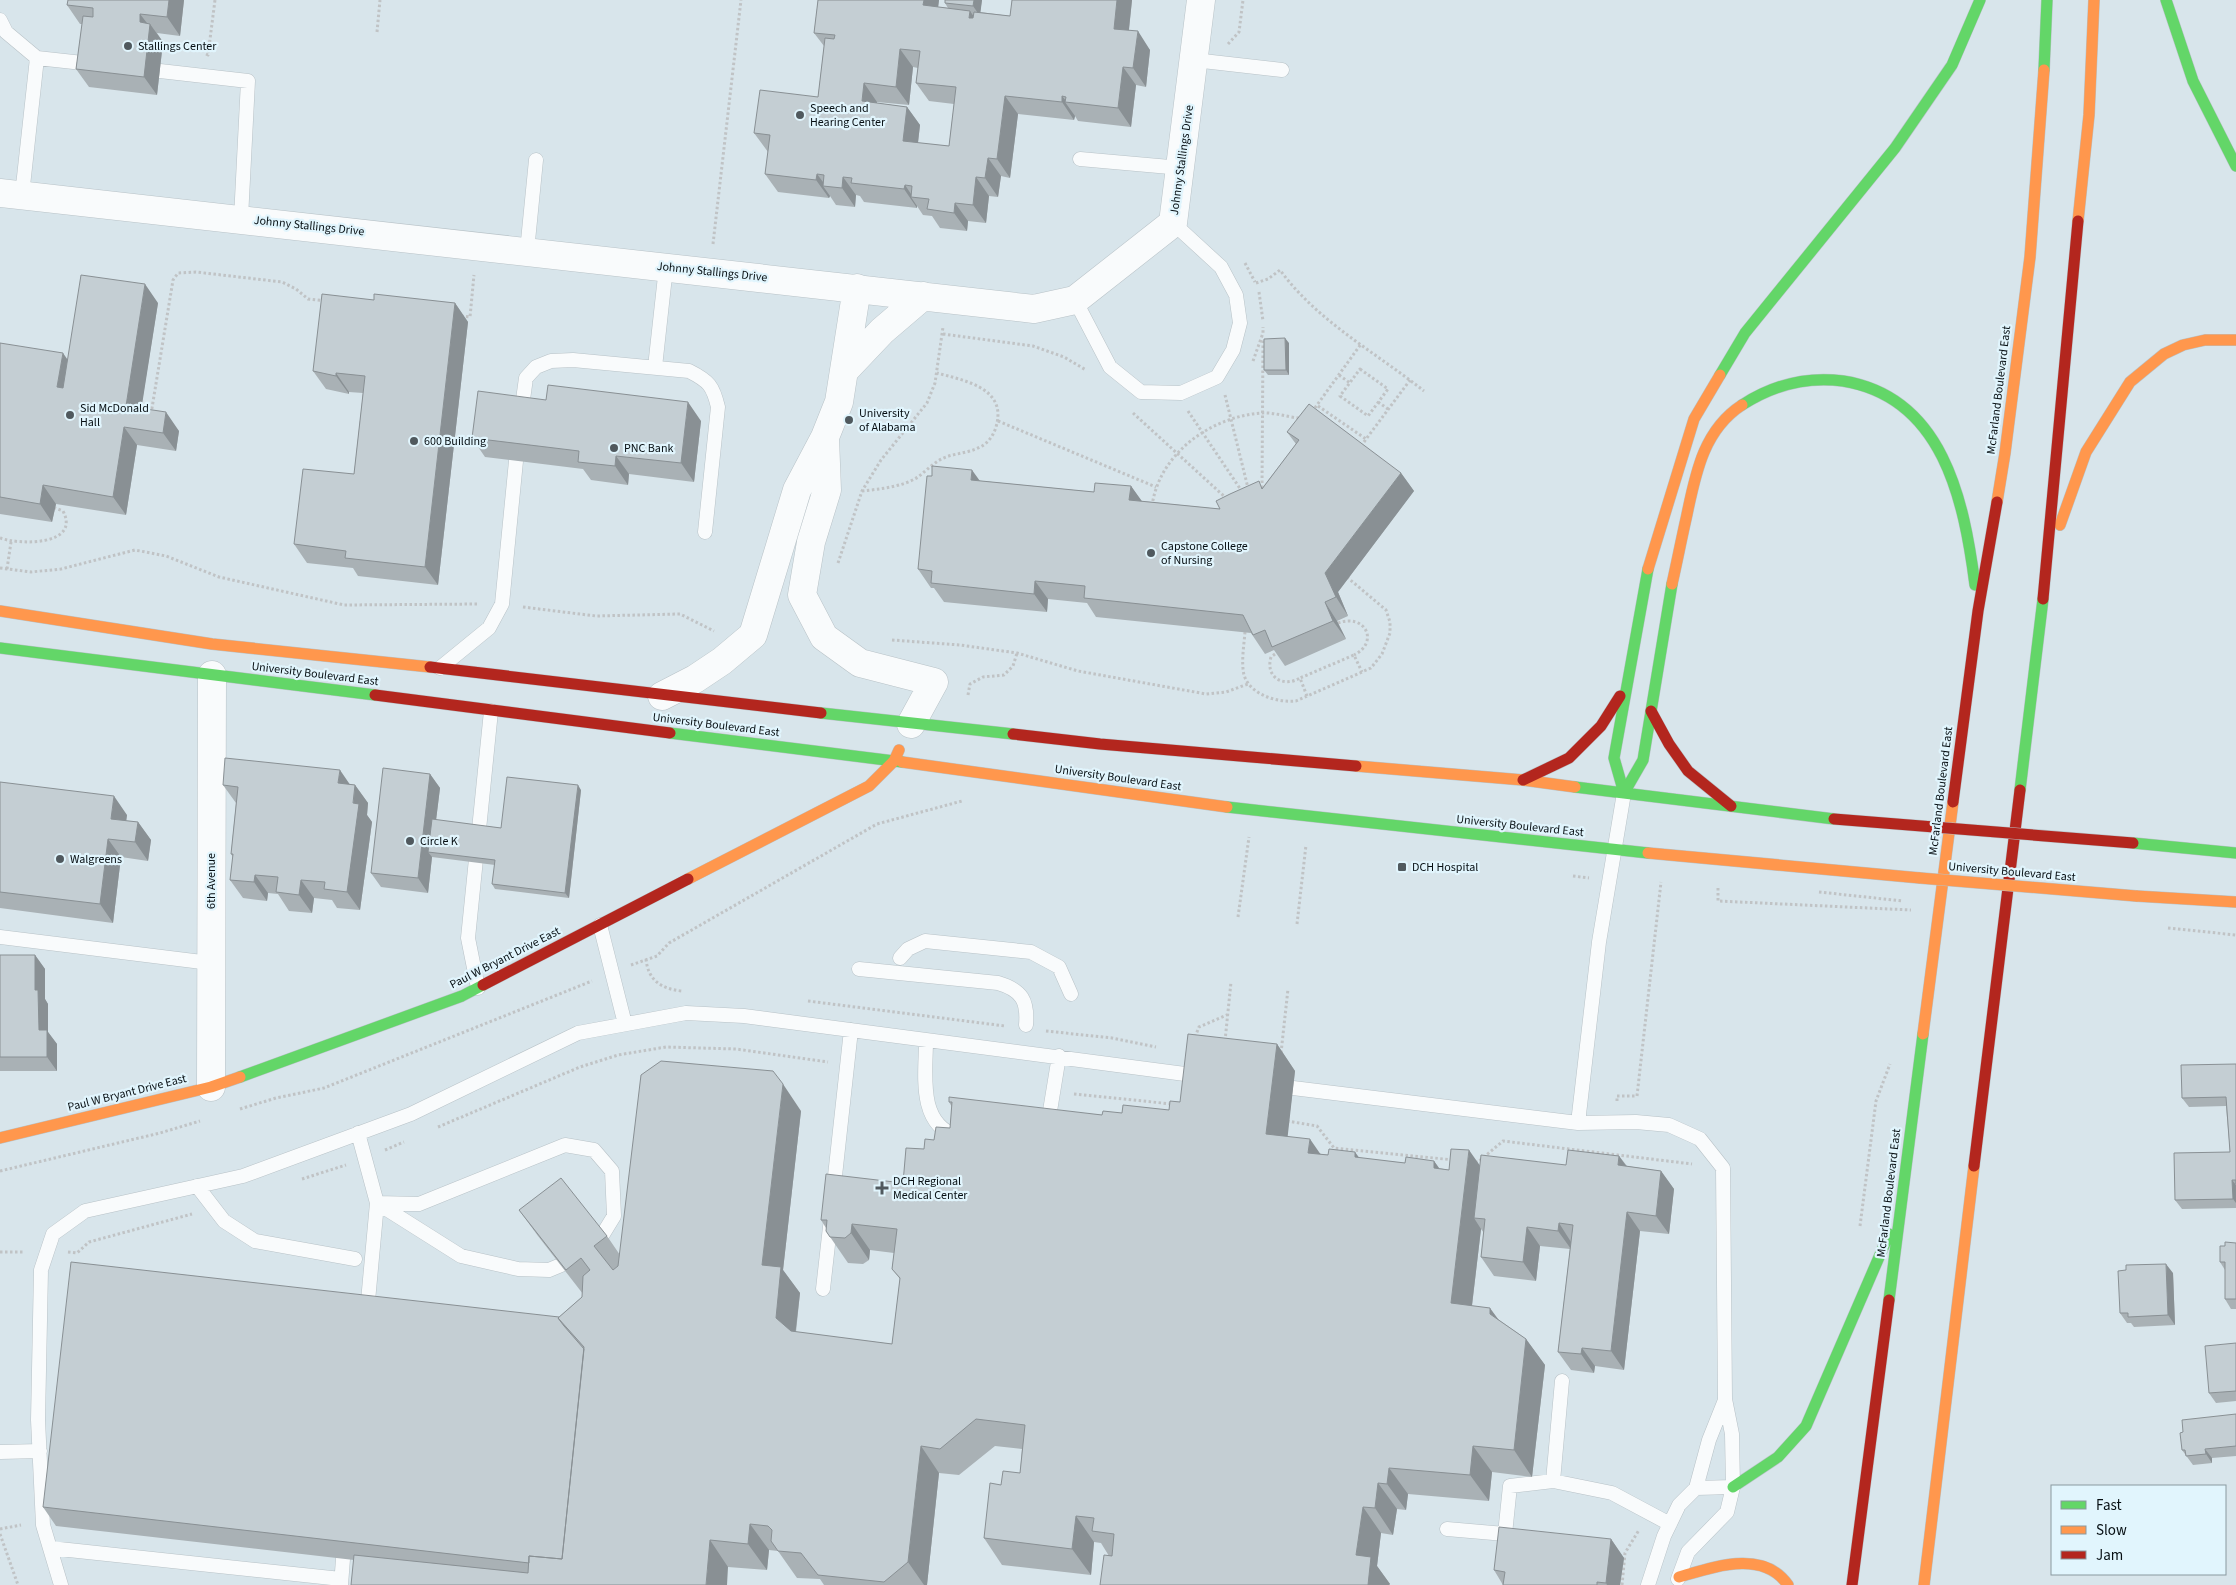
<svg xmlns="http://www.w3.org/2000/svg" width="2236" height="1585" font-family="'Source Sans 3',sans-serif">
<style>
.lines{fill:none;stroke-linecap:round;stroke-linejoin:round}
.lane-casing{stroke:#b8c2c7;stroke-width:15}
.street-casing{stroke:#b8c2c7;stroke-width:29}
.fast-casing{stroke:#b8c2c7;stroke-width:12}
.slow-casing{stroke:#b8c2c7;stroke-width:12}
.jam-casing{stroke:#b8c2c7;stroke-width:12}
.path{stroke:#c0c3c5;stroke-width:3;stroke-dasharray:2.5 2.5;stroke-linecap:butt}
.lane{stroke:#f9fbfc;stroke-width:14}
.street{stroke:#f9fbfc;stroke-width:28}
.fast{stroke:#63d668;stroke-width:11}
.slow{stroke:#ff974d;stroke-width:11}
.jam{stroke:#b3261e;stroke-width:11}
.slow-bridge-casing{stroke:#b8c2c7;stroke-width:12;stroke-linecap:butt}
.jam-bridge-casing{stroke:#b8c2c7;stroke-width:12;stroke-linecap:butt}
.path-bridge{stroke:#c0c3c5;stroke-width:3;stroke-dasharray:2.5 2.5;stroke-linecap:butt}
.slow-bridge{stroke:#ff974d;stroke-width:11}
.jam-bridge{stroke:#b3261e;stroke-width:11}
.wall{fill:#a9b1b5;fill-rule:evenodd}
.shaded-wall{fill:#899094}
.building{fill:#c4ced3;stroke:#899094;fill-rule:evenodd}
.poi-dot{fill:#50595e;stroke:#e1f5fd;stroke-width:2}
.labels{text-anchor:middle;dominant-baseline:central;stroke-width:4.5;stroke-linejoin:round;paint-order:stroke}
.poi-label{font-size:12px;fill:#060e12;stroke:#e1f5fd;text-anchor:start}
.street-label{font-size:12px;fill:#060e12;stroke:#e1f5fd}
</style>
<rect width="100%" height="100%" fill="#d8e5eb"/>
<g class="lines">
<defs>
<path id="lane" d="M0,20L6,32L37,58L22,195
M37,58L92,64
M1194,60L1282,70
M160,71L248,81L241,218
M1080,159L1181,168
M527,251L536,160
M1075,300L1110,367L1141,392L1181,393L1217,377L1233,350L1240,323L1236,295L1221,267L1173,223
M655,367L666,267
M521,414L526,378L536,367L551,361L573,360L689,371C709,381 713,386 718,407L705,532
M440,668L489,628L502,604L516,461
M600,925L625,1024
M0,937L210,963
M900,958L908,949L925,941L1031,952L1059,967L1071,994
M859,969L998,983C1022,990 1028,1001 1026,1025
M478,988L468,938L491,711
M926,1041C926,1073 917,1124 957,1136
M1293,1088L1578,1123L1636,1122L1669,1125L1700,1139L1723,1168L1725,1399L1732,1434L1733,1487L1727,1512L1688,1552L1678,1579
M1578,1123L1599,942L1624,793
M1044,1127L1049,1117L1059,1056
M358,1133L377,1203L367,1312
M197,1186L224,1221L255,1241L355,1259
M833,1194L851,1030
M561,1265L549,1270L518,1269L461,1256L377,1203L419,1204L565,1145L594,1150L612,1171L614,1216L603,1234
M823,1289L831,1218
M0,1452L40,1451
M1553,1481L1562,1381
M1696,1488L1709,1440L1725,1400
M1447,1529L1505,1534L1510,1486L1553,1481L1612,1493L1670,1524
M50,1548L341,1579
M61,1585L43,1525L38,1420L41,1270L53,1234L85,1211L243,1176L411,1114L578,1033L686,1013L744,1016L1200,1076
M341,1585L343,1559
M1648,1585L1664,1536L1679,1505L1696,1488L1733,1487"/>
<path id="street" d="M0,193L1034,309L1075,300L1173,223L1201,0
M845,370L882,331L923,296
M825,438L827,490L811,542L802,595L824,637L860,663L934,682L911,724
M662,696L695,679L722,661L753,635L797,490L825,437L839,402L857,288
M211,1087L212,675"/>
<path id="fast" d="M2166,0L2193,81L2236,166
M2044,70L2047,0
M1720,375L1745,333L1895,148L1952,65L1980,0
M1742,405C1773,385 1806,376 1843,381C1943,397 1964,500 1975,585
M0,648L375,695
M821,713L1013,734
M670,733L902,762
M1575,787L1834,819
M2020,790L2043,599
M1624,793L1614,758L1648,569
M1624,793L1643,760L1672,584
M1227,807L1648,853
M2133,843L2236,853
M240,1077L462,996L483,985
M1889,1300L1923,1034
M1733,1487L1778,1457L1806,1426L1889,1234"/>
<path id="slow" d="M2078,221L2089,115L2094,0
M1997,502L2005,453L2030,257L2044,70
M2060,525L2086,452L2130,382L2164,354L2183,345L2205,340H2236
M1648,569L1694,419L1720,375
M1672,584C1677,562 1681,541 1686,519C1695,477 1702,431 1742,405
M0,611L212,644L430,667
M902,762L1227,807
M1356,766L1523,780L1575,787
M1648,853L1920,878
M688,879L869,786L894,761L899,750
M2136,896L2236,902
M1923,1034L1953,802
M0,1138L211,1087L240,1077
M1679,1577C1714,1567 1763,1549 1788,1585
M1924,1585L1974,1166"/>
<path id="jam" d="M2043,599L2078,221
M430,667L821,713
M375,695L670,733
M1651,711L1669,744L1688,771L1731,806
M1013,734L1100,744L1356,766
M1523,780L1569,758L1601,726L1620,696
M1953,802L1978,611L1997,502
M483,985L688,879
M1974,1166L2020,790
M1852,1585L1889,1300"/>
</defs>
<use href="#lane" class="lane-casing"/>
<use href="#street" class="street-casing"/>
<use href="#fast" class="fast-casing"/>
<use href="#slow" class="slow-casing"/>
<use href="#jam" class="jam-casing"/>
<path class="path" d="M377,32L380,0
M1228,44L1239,32L1243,0
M206,54L208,55L215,0
M713,244L741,0
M1245,263L1255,282
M1256,283L1268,279L1280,270C1317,321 1375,352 1424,391
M1259,292L1263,321
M461,316L470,317L474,275
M943,334L1033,346L1064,357L1086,370
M1253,361L1263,333V327
M1360,369L1388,389L1368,416L1340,396Z
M1339,375L1350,383
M1225,395L1248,488
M1378,402L1388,409
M1318,406L1366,439
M1188,411L1243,493
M1312,412L1361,344
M1133,413L1226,498
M151,414L173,280L178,273L196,272L282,282L296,289L308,299L326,301
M998,421L1156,487
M1361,446L1410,380
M1262,488L1263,339
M862,491C880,489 902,487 918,477C927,470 935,461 946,457C957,453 969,453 980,447C989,443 995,433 997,423C1005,387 962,380 937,373
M1152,506C1159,454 1210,417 1261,413C1273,412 1287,417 1299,418L1302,417
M0,538C19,545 81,546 63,511L55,508
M838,563L862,491L881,460L927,403L935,383L943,327
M0,568L31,572L61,569L135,550L166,556L219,577L344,605L479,604
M7,569L11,542
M523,607L596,616L680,614L714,631
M1338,623C1365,613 1380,642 1354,655
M1245,632C1244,645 1241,662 1244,675C1250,695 1278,703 1296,701L1371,668L1382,654L1390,633V622L1386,610L1348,578
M892,640L960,645L1017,653L1078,671L1206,694L1226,692L1248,684
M1279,651L1271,657C1265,677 1283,688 1300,678
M968,695L970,684L983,677L1004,675L1013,666L1017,653
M1307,696L1300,678L1354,655L1362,672
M1573,876L1589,878
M1718,888V901L1911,910
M1238,917L1249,837
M1297,924L1306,845
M2168,928L2236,935
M646,959C648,980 661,989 682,991
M631,965L657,956L669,943L877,824L962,801
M808,1001L1005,1026
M1046,1031L1112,1038L1156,1047
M1195,1037L1199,1027L1227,1015
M1225,1041L1231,982
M1281,1053L1288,989
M1074,1094L1172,1104
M1617,1101V1096H1637L1661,882
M240,1109L276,1098L324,1088L592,981
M1287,1121L1317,1126L1334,1148L1454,1160
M438,1127L580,1067L618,1055L666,1047L736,1049L828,1062
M385,1150L404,1142
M1475,1162H1478L1503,1141L1692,1164
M0,1171L160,1133L200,1121
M302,1179L346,1165
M1860,1226L1876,1101L1890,1064
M0,1252H24
M68,1252L77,1253L89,1242L192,1214
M0,1529L21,1525
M0,1534L18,1585
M1622,1585L1625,1553L1639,1530"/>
<use href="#lane" class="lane"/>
<use href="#street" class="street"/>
<use href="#fast" class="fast"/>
<use href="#slow" class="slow"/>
<use href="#jam" class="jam"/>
<defs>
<path id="slow-bridge" d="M1920,878L2136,896"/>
<path id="jam-bridge" d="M1834,819L2133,843"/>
</defs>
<use href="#slow-bridge" class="slow-bridge-casing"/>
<use href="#jam-bridge" class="jam-bridge-casing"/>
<path class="path-bridge" d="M1819,892L1903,901"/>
<use href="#slow-bridge" class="slow-bridge"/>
<use href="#jam-bridge" class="jam-bridge"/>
</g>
<path class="wall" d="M68,0H184L180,36L157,33L163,42L157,95L89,87L76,69L82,24H80L67,5Z
M818,0H939L938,7L948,8L945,3L982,0L980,12L1010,16L1012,0H1132L1129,30L1150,50L1146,87L1136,85L1131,127L1078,121L1075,116L1074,120L1018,114L1010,178L1001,176L998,197L989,196L986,223L968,221L967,231L940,228L932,216L923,215L917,206V208L864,202L860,196L856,195L855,207L836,205L830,196L829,198L778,192L765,174L768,152L754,133L818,97L824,46L814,33ZM913,67L918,68L916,83L929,101L954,104L949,146L918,143L920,125L907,107L877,103V102L909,105Z
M374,300L455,303L468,322L438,585L358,576L353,568L307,563L294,544L354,474L363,393L349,392V394L326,389L313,371Z
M158,303L141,408L179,431L176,451L137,445L126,515L56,504L52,522L0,514V343L67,360Z
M1289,343V375H1268L1264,370Z
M701,421L694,482L629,474L628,485L591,480L583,469L485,457L472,438Z
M1287,432L1401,473L1414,491L1338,592L1348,616L1337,621L1346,639L1285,666L1274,650L1265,654L1251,633L1096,617L1087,603L1048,599L1047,612L944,602L934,588H931L918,569L932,476L1094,492L1131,486L1141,501L1220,509L1263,487L1296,444Z
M430,774L440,788L436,820L501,828L581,790L569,898L495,889L492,884L495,865L432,857L428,893L381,887L371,873Z
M0,782L127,815L126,821L138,822L151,840L148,861L121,857L113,923L0,908Z
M349,784L355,785L368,803L367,815L372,822L360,910L337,908L332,900L314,898L312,913L289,911L278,894L268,893L267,901L243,898L230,880L233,857L231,854L236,803L223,785Z
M0,955H35L45,969V999L48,1004V1032L57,1044V1071H0Z
M1277,1044L1295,1071L1287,1136L1321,1154L1405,1163L1434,1161L1439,1168L1449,1170L1480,1166L1566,1165L1619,1156L1627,1166L1661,1171L1674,1189L1669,1234L1640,1231L1624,1370L1595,1366L1594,1373L1571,1370L1558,1352L1570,1249L1540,1246L1536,1281L1494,1276L1481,1257L1484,1233L1481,1229L1472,1306L1499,1320L1526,1339L1545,1365L1532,1477L1492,1472L1489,1501L1408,1494L1406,1510L1397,1509L1393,1535L1381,1533L1377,1566L1390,1584L1389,1585H1100L1109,1556L1101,1543L1094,1542L1091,1575L1002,1565L984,1538L1001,1485L1020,1473L1022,1449L995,1446L959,1475L939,1473L927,1585H824L820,1579L797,1578L778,1551L769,1550L767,1570L728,1567L351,1585L354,1560L56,1526L43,1507L559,1317L582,1297L583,1294L538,1236L519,1210L607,1236L620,1255L801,1111L783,1270L800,1293L796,1332L892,1344L900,1279L892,1269L894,1253L870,1250L869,1260L863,1264L848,1263L826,1231V1228L821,1220L903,1183L924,1149L950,1128L952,1107L949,1102L1102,1115L1169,1110L1180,1102Z
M2236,1064V1208L2182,1209L2175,1200L2230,1152L2226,1106L2189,1107L2182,1098Z
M2236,1243V1309H2231L2225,1299V1270L2220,1262L2225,1246Z
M2126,1270L2173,1273L2175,1325L2134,1327L2131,1323H2127L2120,1313Z
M2236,1343V1401L2216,1403L2209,1393Z
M2236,1414V1456L2212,1458V1463L2193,1465L2182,1450L2183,1432Z
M1611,1539L1624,1558L1620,1585H1503L1494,1570Z"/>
<path class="shaded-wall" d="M169,0H184L180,36L167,17Z
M924,0H939L936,24L923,5Z
M974,0H982L980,16L973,6Z
M1117,0H1132L1127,47L1114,29Z
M970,11L983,30L969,18Z
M140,14L150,27V24L163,42L157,95L144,77L140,22Z
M1138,31L1150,50L1146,87L1133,68Z
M900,49L913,67L909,105L896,87Z
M1123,67L1136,85L1131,127L1118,108Z
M864,83L877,102L875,120L862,101Z
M1005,96L1018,114L1010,178L997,159Z
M1062,96L1067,102H1065L1075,116L1074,120L1062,102Z
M907,107L920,125L916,159L903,141Z
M988,158L1001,176L998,197L985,178Z
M817,174L826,186H823L830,196L829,198L816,180Z
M843,177L856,195L855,207L842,188Z
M976,177L989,196L986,223L973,205Z
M905,185L913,197H911L917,206V208L904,189Z
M955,203L968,221L967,231L954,213Z
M145,284L158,303L139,424L126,406Z
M455,303L468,322L438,585L425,567Z
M1285,338L1289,343V375L1286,370Z
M63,353L76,372L70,406L57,387Z
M336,373L349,392V394L336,376Z
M688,402L701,421L694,482L681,463Z
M166,412L179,431L176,451L163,433Z
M124,427L137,445L126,515L113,497Z
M616,456L629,474L628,485L615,466Z
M972,470L985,488L971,480Z
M1401,473L1414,491L1338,592L1348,616L1336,597L1325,573Z
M43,485L56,504L52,522L40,504Z
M1131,486L1144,504L1129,500Z
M1035,581L1048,599L1047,612L1034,594Z
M1325,602L1337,621L1346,639L1333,621Z
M340,770L353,789L338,783Z
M430,774L440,788L432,853L428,852L432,857L428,893L418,878Z
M355,785L368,803L367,815L372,822L360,910L347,892Z
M578,785L581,790L569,898L565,893Z
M114,796L127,815L124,837L111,819Z
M138,822L151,840L148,861L135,842Z
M108,839L121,857L113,923L100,904Z
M255,875L268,893L267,901L254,882Z
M301,880L314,898L312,913L299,895Z
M35,955L45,969V999L48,1004V1032L57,1044V1071L47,1057L39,1030L35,990Z
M1277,1044L1295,1071L1285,1160L1266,1134Z
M783,1084L801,1111L783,1270L800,1293L794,1345L776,1318L762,1265Z
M1310,1139L1328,1165L1308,1153Z
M1469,1150L1488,1177L1474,1218L1481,1229L1469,1330L1451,1303Z
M1355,1152L1374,1178L1355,1157Z
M1619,1156L1632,1174L1618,1165Z
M1434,1161L1453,1188L1434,1168Z
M1661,1171L1674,1189L1669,1234L1656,1216Z
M2232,1180L2236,1185V1203L2233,1199Z
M1627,1212L1640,1231L1624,1370L1611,1351Z
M1559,1223L1571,1242V1249L1558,1231Z
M852,1224L870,1250L869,1260L851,1233Z
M1527,1227L1540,1246L1536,1281L1523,1262Z
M2166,1264L2173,1273L2175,1325L2168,1315Z
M1490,1308L1509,1334L1490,1314Z
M1526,1339L1545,1365L1532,1477L1514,1450Z
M1582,1348L1595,1366L1594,1373L1581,1354Z
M921,1446L939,1473L927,1585H924L908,1562Z
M1473,1446L1492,1472L1489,1501L1470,1475Z
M2205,1449L2212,1458V1463L2206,1454Z
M1389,1468L1408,1494L1406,1510L1387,1484Z
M1378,1483L1397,1509L1393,1535L1375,1508Z
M1363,1507L1381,1533L1377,1566L1390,1584L1389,1585H1368L1356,1555Z
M1076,1516L1094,1542L1091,1575L1072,1549Z
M750,1524L769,1550L767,1570L748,1544Z
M1611,1539L1624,1558L1620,1585H1607L1606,1583Z
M710,1540L728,1567L727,1585H706Z"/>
<path class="building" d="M68,0H169L167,17L140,14V22L150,24L144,77L76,69L83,16L93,17V8L67,5Z
M818,0H924L923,5L970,11L969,18H973L974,12L1010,16L1012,0H1117L1114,29L1138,31L1133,68L1123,67L1118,108L1065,102L1066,97L1062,96V102L1005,96L997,159L988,158L985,178L976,177L973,205L955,203L954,213L927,209L929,199L911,197L912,186L905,185L904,189L851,183L852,178L843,177L842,188L823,186L824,175L817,174L816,180L765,174L770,135L754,133L760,90L818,97L825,38L834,39L835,35L814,33ZM900,49L920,51L916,83L956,87L949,146L903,141L907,107L862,101L864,83L896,87Z
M945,0H974L973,6L945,3Z
M81,275L145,284L126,406L166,412L163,433L124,427L113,497L43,485L40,504L0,497V343L63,353L57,387L63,388Z
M322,294L374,300V294L455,303L425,567L345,558L346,551L294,544L303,469L354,474L365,376L336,373V376L313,371Z
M1285,338L1286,370H1264V339Z
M548,385L688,402L681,463L616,456L615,466L578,462L579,451L472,438L478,391L546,400Z
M1309,404L1401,473L1325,573L1336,597L1325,602L1333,621L1272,647L1265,630L1253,635L1243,615L1084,598L1085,586L1035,581L1034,594L931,583L932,571L918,569L927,476H932V466L972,470L971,480L1094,492L1095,483L1131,486L1129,500L1220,509L1216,501L1230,494L1259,481L1262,489L1299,440L1287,432Z
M225,758L340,770L338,783L355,785L353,803L359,804L347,892L324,889L325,882L301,880L299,895L276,892L278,877L255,875L254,882L230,880L233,854H231L238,787L223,785Z
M383,768L430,774L418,878L371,873Z
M507,777L578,785L565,893L492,884L495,860L428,852L432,819L501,828Z
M0,782L114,796L111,819L138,822L135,842L108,839L100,904L0,892Z
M0,955H35V990H38L39,1030H47V1057H0Z
M1188,1034L1277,1044L1266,1134L1310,1139L1308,1153L1328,1155L1329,1149L1355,1152V1157L1405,1163L1406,1157L1434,1161V1168L1449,1170L1451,1149L1469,1150L1451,1303L1490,1308V1314L1526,1339L1514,1450L1473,1446L1470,1475L1389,1468L1387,1484L1378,1483L1375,1508L1363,1507L1356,1555L1371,1557L1368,1585H1100L1104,1555L1112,1556L1114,1534L1092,1531L1094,1518L1076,1516L1072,1549L984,1538L990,1483L1001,1485L1003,1471L1020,1473L1025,1425L976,1419L940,1449L921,1446L908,1562L884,1582L818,1575L801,1553L778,1551L771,1541L772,1530L768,1526L750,1524L748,1544L710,1540L706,1585H351L354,1555L528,1573L529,1556L562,1559L584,1347L558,1318L582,1297L583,1276L590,1270L581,1258L566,1270L519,1210L561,1178L607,1236L594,1246L613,1270L618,1266L641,1075L661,1061L773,1071L783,1084L762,1265L781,1267L776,1318L791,1331L892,1344L900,1278L892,1269L897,1229L852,1224L851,1233L845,1238L830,1237L826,1231L827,1220H821L826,1174L903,1183L906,1148L924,1149L925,1139L934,1140L936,1127L950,1128L952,1102H949V1097L1102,1115L1103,1111L1122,1113L1123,1105L1169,1110L1170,1101L1180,1102Z
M2236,1064V1184V1180H2232L2233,1199L2175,1200L2174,1153L2230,1152L2226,1097L2182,1098L2181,1065Z
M1568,1150L1619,1156L1618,1165L1661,1171L1656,1216L1627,1212L1611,1351L1582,1348L1581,1354L1558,1352L1573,1225L1559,1223L1558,1231L1527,1227L1523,1262L1481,1257L1485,1219L1474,1218L1481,1155L1566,1165Z
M2225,1242L2236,1243V1299H2225V1262H2220V1246H2225Z
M71,1262L559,1317L558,1318L564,1326L584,1349L562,1559L529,1556V1563L43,1507Z
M2166,1264L2168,1315L2128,1317V1313H2120L2118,1271L2126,1270V1265Z
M2236,1343V1391L2209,1393L2205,1346Z
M2236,1414V1446L2205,1449L2206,1454L2186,1456L2185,1450H2182L2180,1433L2183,1432L2182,1420Z
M1499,1527L1611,1539L1606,1583L1597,1582V1585H1503L1505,1572L1494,1570Z"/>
<g class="poi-dot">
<circle cx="128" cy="46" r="5"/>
<circle cx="800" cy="115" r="5"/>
<circle cx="70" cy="415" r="5"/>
<circle cx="849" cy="420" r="5"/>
<circle cx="414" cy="441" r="5"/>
<circle cx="614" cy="448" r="5"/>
<circle cx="1151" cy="553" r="5"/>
<circle cx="410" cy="841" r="5"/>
<circle cx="60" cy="859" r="5"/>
<rect x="1397" y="862" width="10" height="10" rx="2.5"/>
<path d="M879.5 1180.5h5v5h5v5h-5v5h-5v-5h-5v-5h5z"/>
</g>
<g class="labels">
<g class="poi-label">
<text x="138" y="46">Stallings Center</text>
<text x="810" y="108">Speech and<tspan x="810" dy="14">Hearing Center</tspan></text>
<text x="80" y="408">Sid McDonald<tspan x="80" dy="14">Hall</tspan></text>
<text x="859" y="413">University<tspan x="859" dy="14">of Alabama</tspan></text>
<text x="424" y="441">600 Building</text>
<text x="624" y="448">PNC Bank</text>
<text x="1161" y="546">Capstone College<tspan x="1161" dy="14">of Nursing</tspan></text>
<text x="420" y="841">Circle K</text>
<text x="70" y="859">Walgreens</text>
<text x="1412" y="867">DCH Hospital</text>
<text x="893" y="1181">DCH Regional<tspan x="893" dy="14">Medical Center</tspan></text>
</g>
<g class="street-label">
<text transform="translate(1182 160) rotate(-82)">Johnny Stallings Drive</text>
<text transform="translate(309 226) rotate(6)">Johnny Stallings Drive</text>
<text transform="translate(712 272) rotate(6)">Johnny Stallings Drive</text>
<text transform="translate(1999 390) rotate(-83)">McFarland Boulevard East</text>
<text transform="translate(315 674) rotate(7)">University Boulevard East</text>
<text transform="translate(716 725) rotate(7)">University Boulevard East</text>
<text transform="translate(1118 778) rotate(8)">University Boulevard East</text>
<text transform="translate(1941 791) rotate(-83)">McFarland Boulevard East</text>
<text transform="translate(1520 826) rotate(6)">University Boulevard East</text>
<text transform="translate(2012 872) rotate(5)">University Boulevard East</text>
<text transform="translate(211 881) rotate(-90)">6th Avenue</text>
<text transform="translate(505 958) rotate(-27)">Paul W Bryant Drive East</text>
<text transform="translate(127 1093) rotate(-14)">Paul W Bryant Drive East</text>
<text transform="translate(1889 1193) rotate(-83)">McFarland Boulevard East</text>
</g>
</g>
<rect x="2051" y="1485" width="175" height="90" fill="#e1f5fd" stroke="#89999f"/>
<rect x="2061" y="1501" width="25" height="8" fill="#63d668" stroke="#89999f"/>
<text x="2096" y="1510" font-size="15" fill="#060e12">Fast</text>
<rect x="2061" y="1526" width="25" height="8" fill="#ff974d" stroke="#89999f"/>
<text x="2096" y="1535" font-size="15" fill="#060e12">Slow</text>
<rect x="2061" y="1551" width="25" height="8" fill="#b3261e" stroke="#89999f"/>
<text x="2096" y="1560" font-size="15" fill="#060e12">Jam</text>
</svg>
